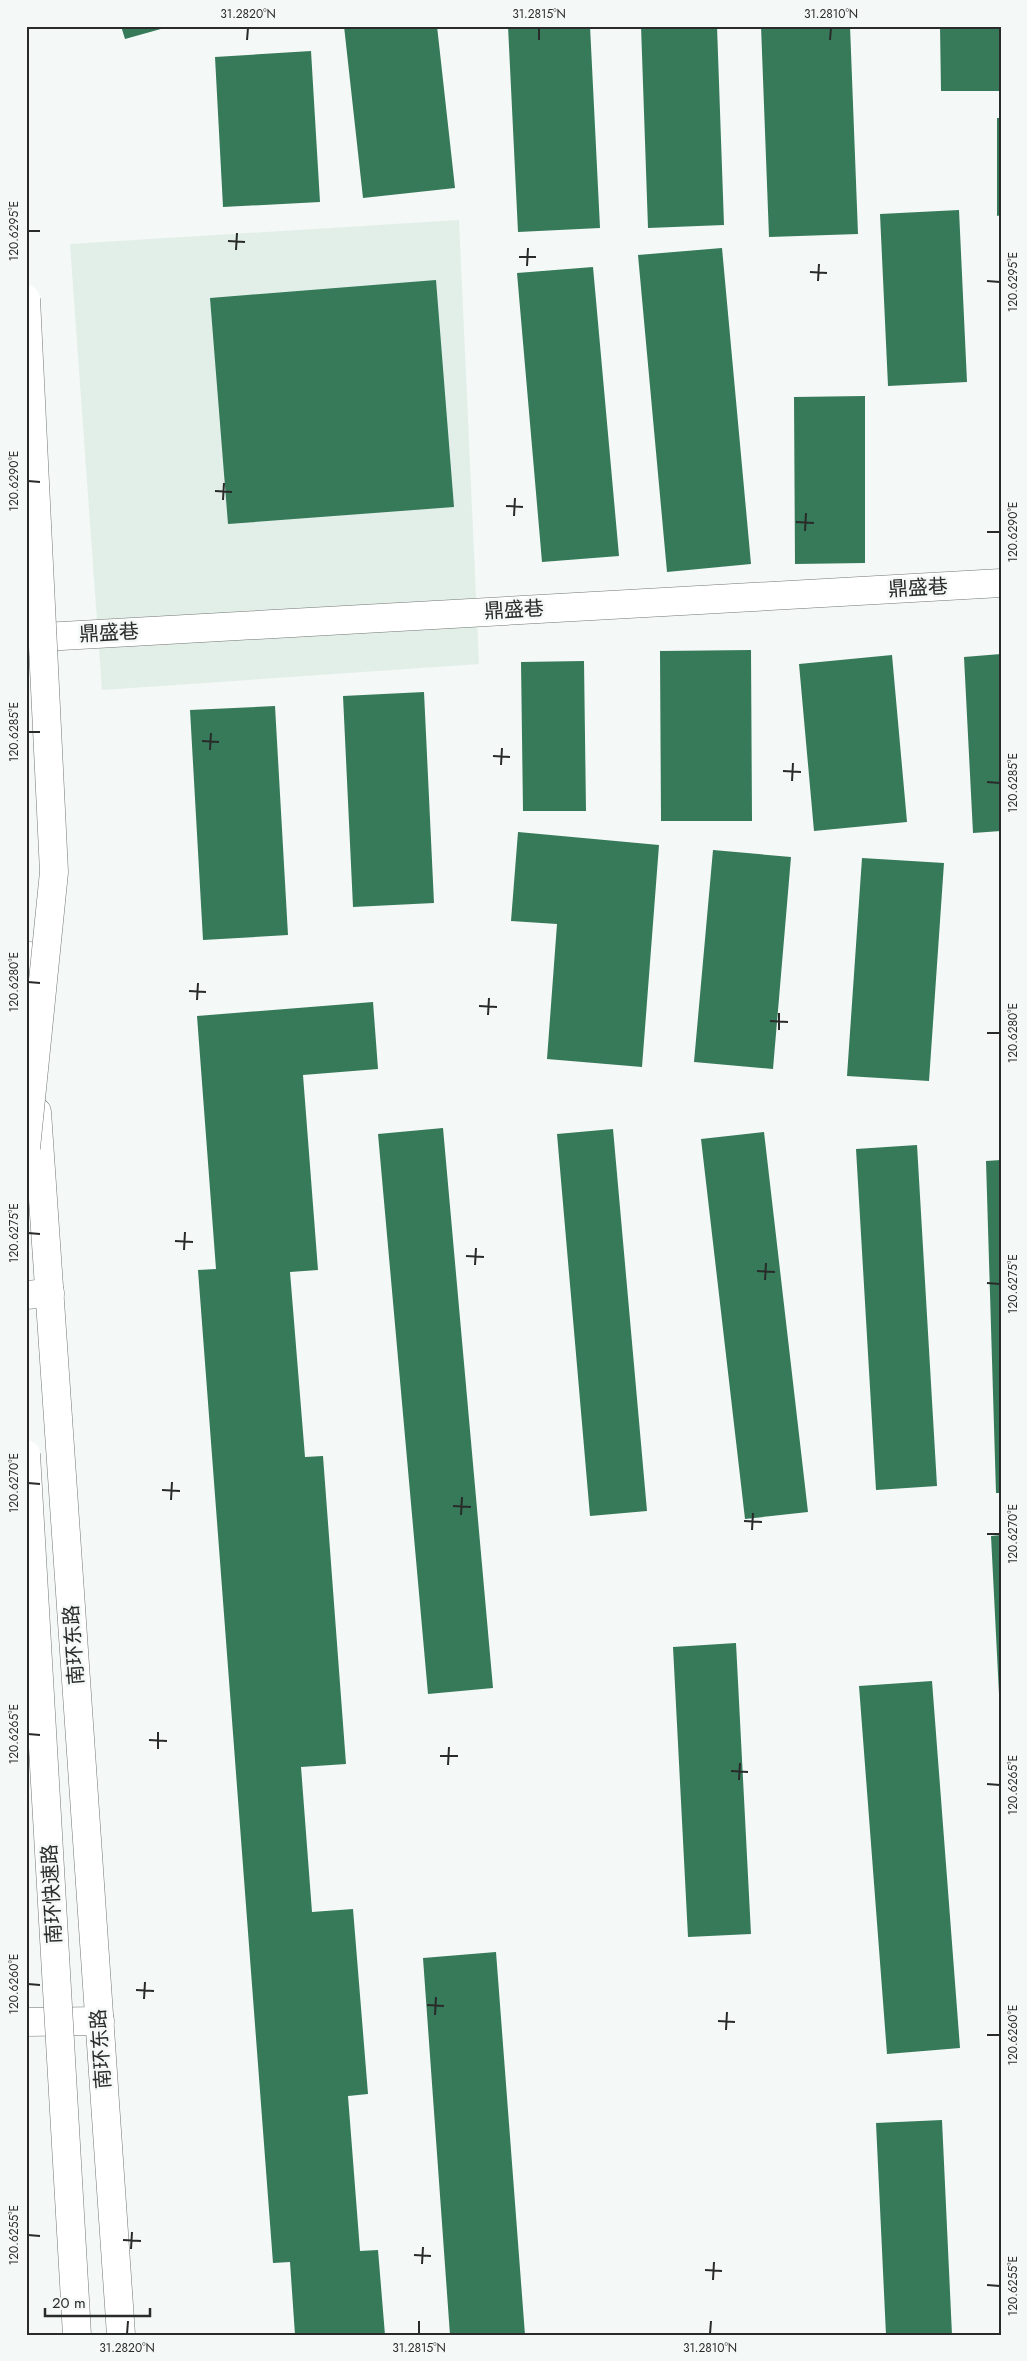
<svg xmlns="http://www.w3.org/2000/svg" width="1027" height="2361" font-family="Jost,'Noto Sans SC',sans-serif">
<style>
.built{fill:#e2efe8}
.building{fill:#367a5a}
.lines{fill:none;stroke-linecap:round;stroke-linejoin:round}
.street-casing{stroke:#727774;stroke-width:29}
.secondary-casing{stroke:#727774;stroke-width:29}
.primary-casing{stroke:#727774;stroke-width:29}
.street{stroke:#fff;stroke-width:28}
.secondary{stroke:#fff;stroke-width:28}
.primary{stroke:#fff;stroke-width:28}
.highway-bridge-casing{stroke:#727774;stroke-width:29;stroke-linecap:butt}
.highway-bridge{stroke:#fff;stroke-width:28}
.ticks{fill:none;stroke:#292b2a;stroke-width:2}
.labels{text-anchor:middle;dominant-baseline:central;stroke-width:5;stroke-linejoin:round;paint-order:stroke}
.street-label{font-size:20px;fill:#292b2a;stroke:#f4f8f6}
.neatline{fill:none;stroke:#292b2a;stroke-width:2}
.ticks-label{font-size:12px;text-anchor:middle;fill:#292b2a}
</style>
<rect width="100%" height="100%" fill="#f4f8f6"/>
<path class="built" d="M459,220L479,664L102,690L70,244Z"/>
<path class="building" d="M121,26H168V27L125,39Z
M344,26H437L455,188L363,198Z
M508,26H590L600,228L518,232Z
M641,26H717L724,225L648,228Z
M761,26H850L858,234L769,237Z
M940,26H1001V91H941Z
M311,51L320,202L223,207L215,57Z
M997,118H1001V215L997,216Z
M959,210L967,382L888,386L880,214Z
M722,248L751,564L667,572L638,255Z
M593,267L619,556L542,562L517,273Z
M436,280L454,507L228,524L210,298Z
M865,396V563L795,564L794,397Z
M751,650L752,821H661L660,651Z
M1001,654V831L973,833L964,657Z
M892,655L907,822L814,831L799,664Z
M584,661L586,811H523L521,662Z
M424,692L434,903L353,907L343,696Z
M275,706L288,935L203,940L190,710Z
M518,832L659,845L642,1067L547,1059L557,924L511,921Z
M713,850L791,857L773,1069L694,1062Z
M862,858L944,863L929,1081L847,1076Z
M373,1002L378,1069L303,1075L318,1270L290,1272L305,1457L323,1456L346,1764L301,1767L312,1912L353,1909L368,2094L348,2096L360,2251L378,2250L385,2335H295L290,2262L273,2263L198,1270L216,1269L197,1016Z
M443,1128L493,1688L428,1694L378,1134Z
M613,1129L647,1511L590,1516L557,1134Z
M764,1132L808,1512L745,1519L701,1139Z
M917,1145L937,1486L876,1490L856,1149Z
M1001,1160V1493H996L986,1161Z
M1001,1535V1694H999L991,1536Z
M736,1643L751,1934L688,1937L673,1647Z
M932,1681L960,2048L887,2054L859,1686Z
M496,1952L525,2335H450L423,1958Z
M942,2120L952,2335H886L876,2123Z"/>
<g class="lines">
<defs>
<path id="street" d="M26,638L1001,583
M26,1295L50,1293"/>
<path id="secondary" d="M26,2022L100,2021"/>
<path id="primary" d="M26,955L31,1024
M37,1112L121,2335"/>
</defs>
<use href="#street" class="street-casing"/>
<use href="#secondary" class="secondary-casing"/>
<use href="#primary" class="primary-casing"/>
<use href="#street" class="street"/>
<use href="#secondary" class="secondary"/>
<use href="#primary" class="primary"/>
<defs>
<path id="highway-bridge" d="M26,299L54,872L26,1148
M26,1454L77,2335"/>
</defs>
<use href="#highway-bridge" class="highway-bridge-casing"/>
<use href="#highway-bridge" class="highway-bridge"/>
</g>
<path class="ticks" d="M247,40L248,28M539,40V28M830,40L831,28M28,231H40M228,241L245,242M236,250L237,233M519,257H536M527,266L528,248M810,272L827,273M818,281L819,264M987,281L1000,282M28,481L40,482M215,491L232,492M223,500L224,483M506,506L523,507M514,516L515,498M796,522L814,523M805,531L806,513M987,532H1000M28,732H40M202,741L219,742M210,750L211,733M493,756L510,757M501,765L502,748M783,771L801,772M792,781L793,763M987,782L1000,783M28,982L40,983M189,991L206,992M197,1000L198,983M479,1006L497,1007M488,1015L489,998M770,1021L788,1022M779,1030V1013M987,1033H1000M28,1233L40,1234M175,1241L193,1242M184,1250L185,1232M466,1256L484,1257M475,1265L476,1248M757,1271L775,1272M765,1280L766,1263M987,1283L1000,1284M28,1483L40,1484M162,1490L180,1491M171,1500L172,1482M453,1506L471,1507M461,1515L462,1497M744,1521L762,1522M752,1530L753,1513M987,1534H1000M28,1734L40,1735M149,1740L167,1741M158,1749V1732M440,1756H458M448,1765L449,1747M731,1771L748,1772M739,1780L740,1763M987,1784L1000,1785M28,1984L40,1985M136,1990L154,1991M144,1999L145,1982M427,2005L444,2006M435,2015L436,1997M718,2021L735,2022M726,2030L727,2012M987,2035H1000M28,2235L40,2236M123,2240L141,2241M131,2249L132,2232M414,2255L431,2256M422,2264L423,2247M705,2270L722,2271M713,2280L714,2262M987,2285L1000,2286M127,2334L128,2321M419,2334V2321M710,2334L711,2321"/>
<g class="labels">
<g class="street-label">
<text transform="translate(918 588) rotate(-3)">鼎盛巷</text>
<text transform="translate(514 610) rotate(-3)">鼎盛巷</text>
<text transform="translate(109 633) rotate(-3)">鼎盛巷</text>
<text transform="translate(74 1645) rotate(-94)">南环东路</text>
<text transform="translate(52 1894) rotate(-93)">南环快速路</text>
<text transform="translate(101 2049) rotate(-94)">南环东路</text>
</g>
</g>
<rect width="1027" height="2361" fill="none" stroke="#f4f8f6" stroke-width="55"/>
<path d="M45 2308v8h105v-8" fill="none" stroke="#292b2a" stroke-width="2.5"/>
<text x="52" y="2308" font-size="15" fill="#292b2a" stroke="#f4f8f6" stroke-width="4" paint-order="stroke">20 m</text>
<rect x="28" y="28" width="972" height="2306" class="neatline"/>
<g class="ticks-label">
<text x="248" y="18">31.2820°N</text>
<text x="539" y="18">31.2815°N</text>
<text x="831" y="18">31.2810°N</text>
<text transform="translate(14 231) rotate(-90)" y="4">120.6295°E</text>
<text transform="translate(1013 282) rotate(-90)" y="4">120.6295°E</text>
<text transform="translate(14 481) rotate(-90)" y="4">120.6290°E</text>
<text transform="translate(1013 532) rotate(-90)" y="4">120.6290°E</text>
<text transform="translate(14 732) rotate(-90)" y="4">120.6285°E</text>
<text transform="translate(1013 783) rotate(-90)" y="4">120.6285°E</text>
<text transform="translate(14 982) rotate(-90)" y="4">120.6280°E</text>
<text transform="translate(1013 1033) rotate(-90)" y="4">120.6280°E</text>
<text transform="translate(14 1233) rotate(-90)" y="4">120.6275°E</text>
<text transform="translate(1013 1284) rotate(-90)" y="4">120.6275°E</text>
<text transform="translate(14 1483) rotate(-90)" y="4">120.6270°E</text>
<text transform="translate(1013 1534) rotate(-90)" y="4">120.6270°E</text>
<text transform="translate(14 1734) rotate(-90)" y="4">120.6265°E</text>
<text transform="translate(1013 1785) rotate(-90)" y="4">120.6265°E</text>
<text transform="translate(14 1984) rotate(-90)" y="4">120.6260°E</text>
<text transform="translate(1013 2035) rotate(-90)" y="4">120.6260°E</text>
<text transform="translate(14 2235) rotate(-90)" y="4">120.6255°E</text>
<text transform="translate(1013 2286) rotate(-90)" y="4">120.6255°E</text>
<text x="127" y="2352">31.2820°N</text>
<text x="419" y="2352">31.2815°N</text>
<text x="710" y="2352">31.2810°N</text>
</g>
</svg>
